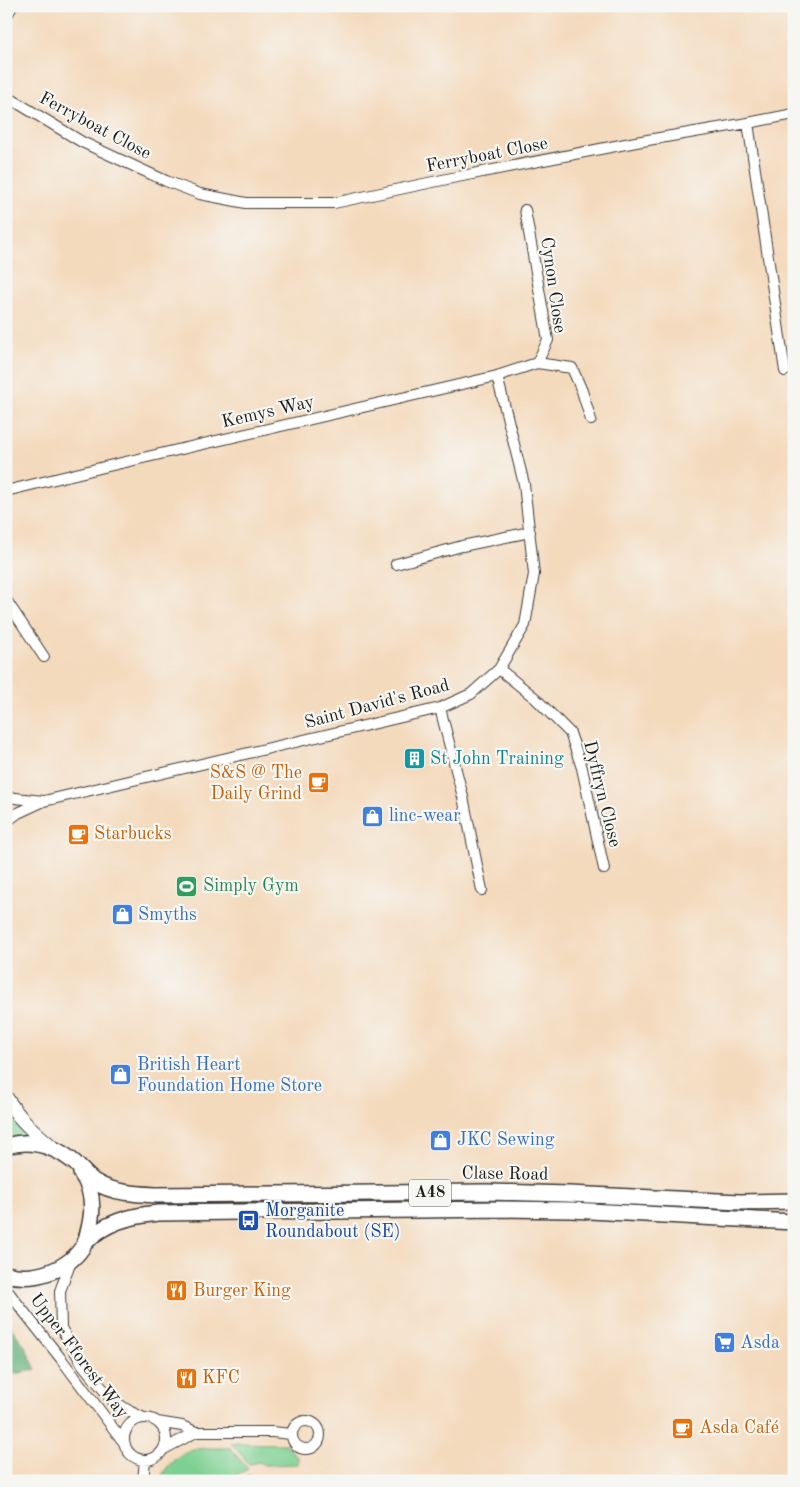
<svg xmlns="http://www.w3.org/2000/svg" width="800" height="1487" font-family="'Old Standard TT',serif">
<style>
.green{fill:#7ed092;stroke:#4d7657}
.forest{fill:#66b27c;stroke:#41674c}
.lines{fill:none;stroke-linecap:round;stroke-linejoin:round}
.street-casing{stroke:#3c3834;stroke-width:12}
.secondary-casing{stroke:#3c3834;stroke-width:16}
.primary-casing{stroke:#3c3834;stroke-width:18}
.street{stroke:#fff;stroke-width:10}
.secondary{stroke:#fff;stroke-width:14}
.primary{stroke:#fff;stroke-width:15}
.labels{text-anchor:middle;dominant-baseline:central;stroke-width:4.5;stroke-linejoin:round;paint-order:stroke}
.shield{fill:#f6f6f2;stroke:#5d5d5c;stroke-width:1}
.shield-label{font-size:16px;font-weight:bold;fill:#1c1c1c}
.street-label{font-size:18px;fill:#1c1c1c;stroke:#f6f6f2}
.culture-label{font-size:18px;fill:#0d838f;stroke:#f6f6f2;text-anchor:start}
.food-label{font-size:18px;fill:#c56008;stroke:#f6f6f2;text-anchor:start}
.shop-label{font-size:18px;fill:#366cbe;stroke:#f6f6f2;text-anchor:start}
.leisure-label{font-size:18px;fill:#27864d;stroke:#f6f6f2;text-anchor:start}
.transit-label{font-size:18px;fill:#164399;stroke:#f6f6f2;text-anchor:start}
</style>
<rect width="100%" height="100%" fill="#f6f6f2"/>
<filter id="ink" filterUnits="userSpaceOnUse"><feTurbulence type="fractalNoise" baseFrequency=".02" numOctaves="2"/><feDisplacementMap in="SourceGraphic" scale="10" xChannelSelector="R" yChannelSelector="G"/><feConvolveMatrix kernelMatrix="1 2 1 2 8 2 1 2 1" color-interpolation-filters="sRGB"/></filter>
<filter id="wash" filterUnits="userSpaceOnUse"><feTurbulence type="fractalNoise" baseFrequency=".0096" numOctaves="4" result="noise"/><feDisplacementMap in="SourceGraphic" scale="20" xChannelSelector="R" yChannelSelector="G"/><feGaussianBlur stdDeviation="1.12" result="paint"/><feColorMatrix in="noise" values="0 0 0 0 0 0 0 0 0 0 0 0 0 0 0 0 0 1.4 0 .05"/><feComposite in="paint" operator="in"/></filter>
<g filter="url(#wash)">
<rect width="100%" height="100%" fill="#f4dabd"/>
<path class="green" d="M6,1113L27,1136L6,1137Z
M231,1443L286,1444L298,1458V1464L264,1465L260,1462L249,1464Z
M206,1448H230L248,1469L225,1481H160C164,1468 177,1455 190,1450C194,1448 201,1449 206,1448Z"/>
<path class="forest" d="M6,1321L25,1346L36,1370L6,1375Z"/>
</g>
<g filter="url(#ink)">
<g class="lines">
<defs>
<path id="street" d="M6,96L82,142L166,181L200,194L246,203H334L447,179L636,142L748,123L785,371
M748,123L794,114
M525,210L548,340L537,363
M6,491L104,467L497,376L537,363L572,368L582,391L591,420
M396,564L462,546L530,532
M6,600L44,657
M499,669L535,698L570,733L582,768L604,869
M440,708L463,797L482,890
M6,797L43,801
M6,822L18,813L44,801L440,708L471,694L499,669L525,625L534,574L524,484L497,376
M72,1259L60,1291L61,1328L83,1365L112,1400L131,1412L144,1418
M6,1289L62,1360L125,1444
M124 1439a21 21 0 1 1 42 0a21 21 0 1 1-42 0Z
M292 1435a14 14 0 1 1 28 0a14 14 0 1 1-28 0Z
M157,1422L182,1426L196,1432H272L291,1434
M164,1449L196,1432
M251,1480V1481
M143,1481L145,1460"/>
<path id="secondary" d="M6,13L10,6
M6,1098C19,1119 35,1133 53,1148"/>
<path id="primary" d="M6,1146C32,1138 55,1146 75,1163C81,1169 88,1177 95,1182C113,1193 135,1194 156,1195L487,1192L569,1194L740,1202L794,1201
M85,1243C104,1222 131,1216 158,1213L501,1209L571,1210L794,1222
M6,1274C34,1282 70,1270 85,1243C86,1240 87,1236 88,1232C94,1211 94,1191 81,1173"/>
</defs>
<use href="#street" class="street-casing"/>
<use href="#secondary" class="secondary-casing"/>
<use href="#primary" class="primary-casing"/>
<use href="#street" class="street"/>
<use href="#secondary" class="secondary"/>
<use href="#primary" class="primary"/>
</g>
</g>
<defs>
<symbol id="building-square" viewBox="-11 -11 22 22"><rect x="-9" y="-9" width="18" height="18" rx="4" fill="#0f9aa8" stroke="#f6f6f2"/><path d="M-4-6H4V6H1V3H-1V6H-4ZM-2.5-4.3h1.7v1.8h-1.7ZM.8-4.3h1.7v1.8H.8ZM-2.5-1h1.7V.8h-1.7ZM.8-1h1.7V.8H.8Z" fill="#fff"/></symbol>
<symbol id="cafe-square" viewBox="-11 -11 22 22"><rect x="-9" y="-9" width="18" height="18" rx="4" fill="#e8710a" stroke="#f6f6f2"/><path d="M-5.5-4.5H6V0H3Q3 3.5 0 3.5H-2.5Q-5.5 3.5-5.5 0ZM3-3.2v2h1.7v-2ZM-6 4.5H4V6H-6Z" fill="#fff"/></symbol>
<symbol id="shop-square" viewBox="-11 -11 22 22"><rect x="-9" y="-9" width="18" height="18" rx="4" fill="#3f7fe0" stroke="#f6f6f2"/><path d="M-5-2.5h2.3a2.7 3.5 0 0 1 5.4 0H5L5.5 6h-11ZM-1.5-2.5h3a1.5 2.3 0 0 0-3 0Z" fill="#fff"/></symbol>
<symbol id="stadium-square" viewBox="-11 -11 22 22"><rect x="-9" y="-9" width="18" height="18" rx="4" fill="#2e9e5b" stroke="#f6f6f2"/><path d="M0-5a6.5 5 0 1 0 0 10a6.5 5 0 1 0 0-10ZM-3.5-1.8h7v3.6h-7Z" fill="#fff"/></symbol>
<symbol id="bus-square" viewBox="-11 -11 22 22"><rect x="-9" y="-9" width="18" height="18" rx="4" fill="#1a4fb4" stroke="#f6f6f2"/><path d="M-5-6H5V4H4V6H2V4H-2V6H-4V4H-5ZM-3.5-4V0h7V-4ZM-3.5 1.2v1.5H-2V1.2ZM2 1.2v1.5H3.5V1.2Z" fill="#fff"/></symbol>
<symbol id="restaurant-square" viewBox="-11 -11 22 22"><rect x="-9" y="-9" width="18" height="18" rx="4" fill="#e8710a" stroke="#f6f6f2"/><path d="M-5-6h1v4h1v-4h1v4h1v-4h1v5L-1.5 .5V6h-2V.5L-5-1ZM5-6V6H3V1.5H1.5Q1.5-4 5-6Z" fill="#fff"/></symbol>
<symbol id="supermarket-square" viewBox="-11 -11 22 22"><rect x="-9" y="-9" width="18" height="18" rx="4" fill="#3f7fe0" stroke="#f6f6f2"/><path d="M-6-5.5h2.5l.6 2H6L4.5 2H-2.5L-4.4-4H-6ZM-1.5 3.2a1.3 1.3 0 1 0 .1 0ZM3 3.2a1.3 1.3 0 1 0 .1 0Z" fill="#fff"/></symbol>
</defs>
<g fill-rule="evenodd">
<use href="#building-square" x="402" y="746" width="25" height="25"/>
<use href="#cafe-square" x="306" y="770" width="25" height="25"/>
<use href="#shop-square" x="360" y="804" width="25" height="25"/>
<use href="#cafe-square" x="66" y="822" width="25" height="25"/>
<use href="#stadium-square" x="174" y="874" width="25" height="25"/>
<use href="#shop-square" x="110" y="902" width="25" height="25"/>
<use href="#shop-square" x="108" y="1062" width="25" height="25"/>
<use href="#shop-square" x="428" y="1128" width="25" height="25"/>
<use href="#bus-square" x="236" y="1208" width="25" height="25"/>
<use href="#restaurant-square" x="164" y="1278" width="25" height="25"/>
<use href="#supermarket-square" x="712" y="1330" width="25" height="25"/>
<use href="#restaurant-square" x="174" y="1366" width="25" height="25"/>
<use href="#cafe-square" x="670" y="1416" width="25" height="25"/>
</g>
<g class="labels">
<rect class="shield" x="409" y="1179.5" width="42" height="27" rx="4"/>
<g class="shield-label">
<text x="430" y="1193">A48</text>
</g>
<g class="street-label">
<text transform="translate(95 126) rotate(28)">Ferryboat Close</text>
<text transform="translate(487 155) rotate(-11)">Ferryboat Close</text>
<text transform="translate(553 285) rotate(82)">Cynon Close</text>
<text transform="translate(268 412) rotate(-13)">Kemys Way</text>
<text transform="translate(377 704) rotate(-15)">Saint David's Road</text>
<text transform="translate(602 794) rotate(76)">Dyffryn Close</text>
<text transform="translate(505 1174) rotate(1)">Clase Road</text>
<text transform="translate(79 1356) rotate(53)">Upper Fforest Way</text>
</g>
<g class="culture-label">
<text x="430" y="759">St John Training</text>
</g>
<g class="food-label">
<text x="302" y="773" text-anchor="end">S&amp;S @ The<tspan x="302" dy="21">Daily Grind</tspan></text>
<text x="94" y="834">Starbucks</text>
<text x="193" y="1291">Burger King</text>
<text x="202" y="1378">KFC</text>
<text x="699" y="1428">Asda Café</text>
</g>
<g class="shop-label">
<text x="389" y="816">linc-wear</text>
<text x="138" y="915">Smyths</text>
<text x="137" y="1065">British Heart<tspan x="137" dy="21">Foundation Home Store</tspan></text>
<text x="457" y="1140">JKC Sewing</text>
<text x="740" y="1343">Asda</text>
</g>
<g class="leisure-label">
<text x="203" y="886">Simply Gym</text>
</g>
<g class="transit-label">
<text x="265" y="1211">Morganite<tspan x="265" dy="21">Roundabout (SE)</tspan></text>
</g>
</g>
<rect width="800" height="1487" fill="none" stroke="#f6f6f2" stroke-width="25"/>
</svg>
